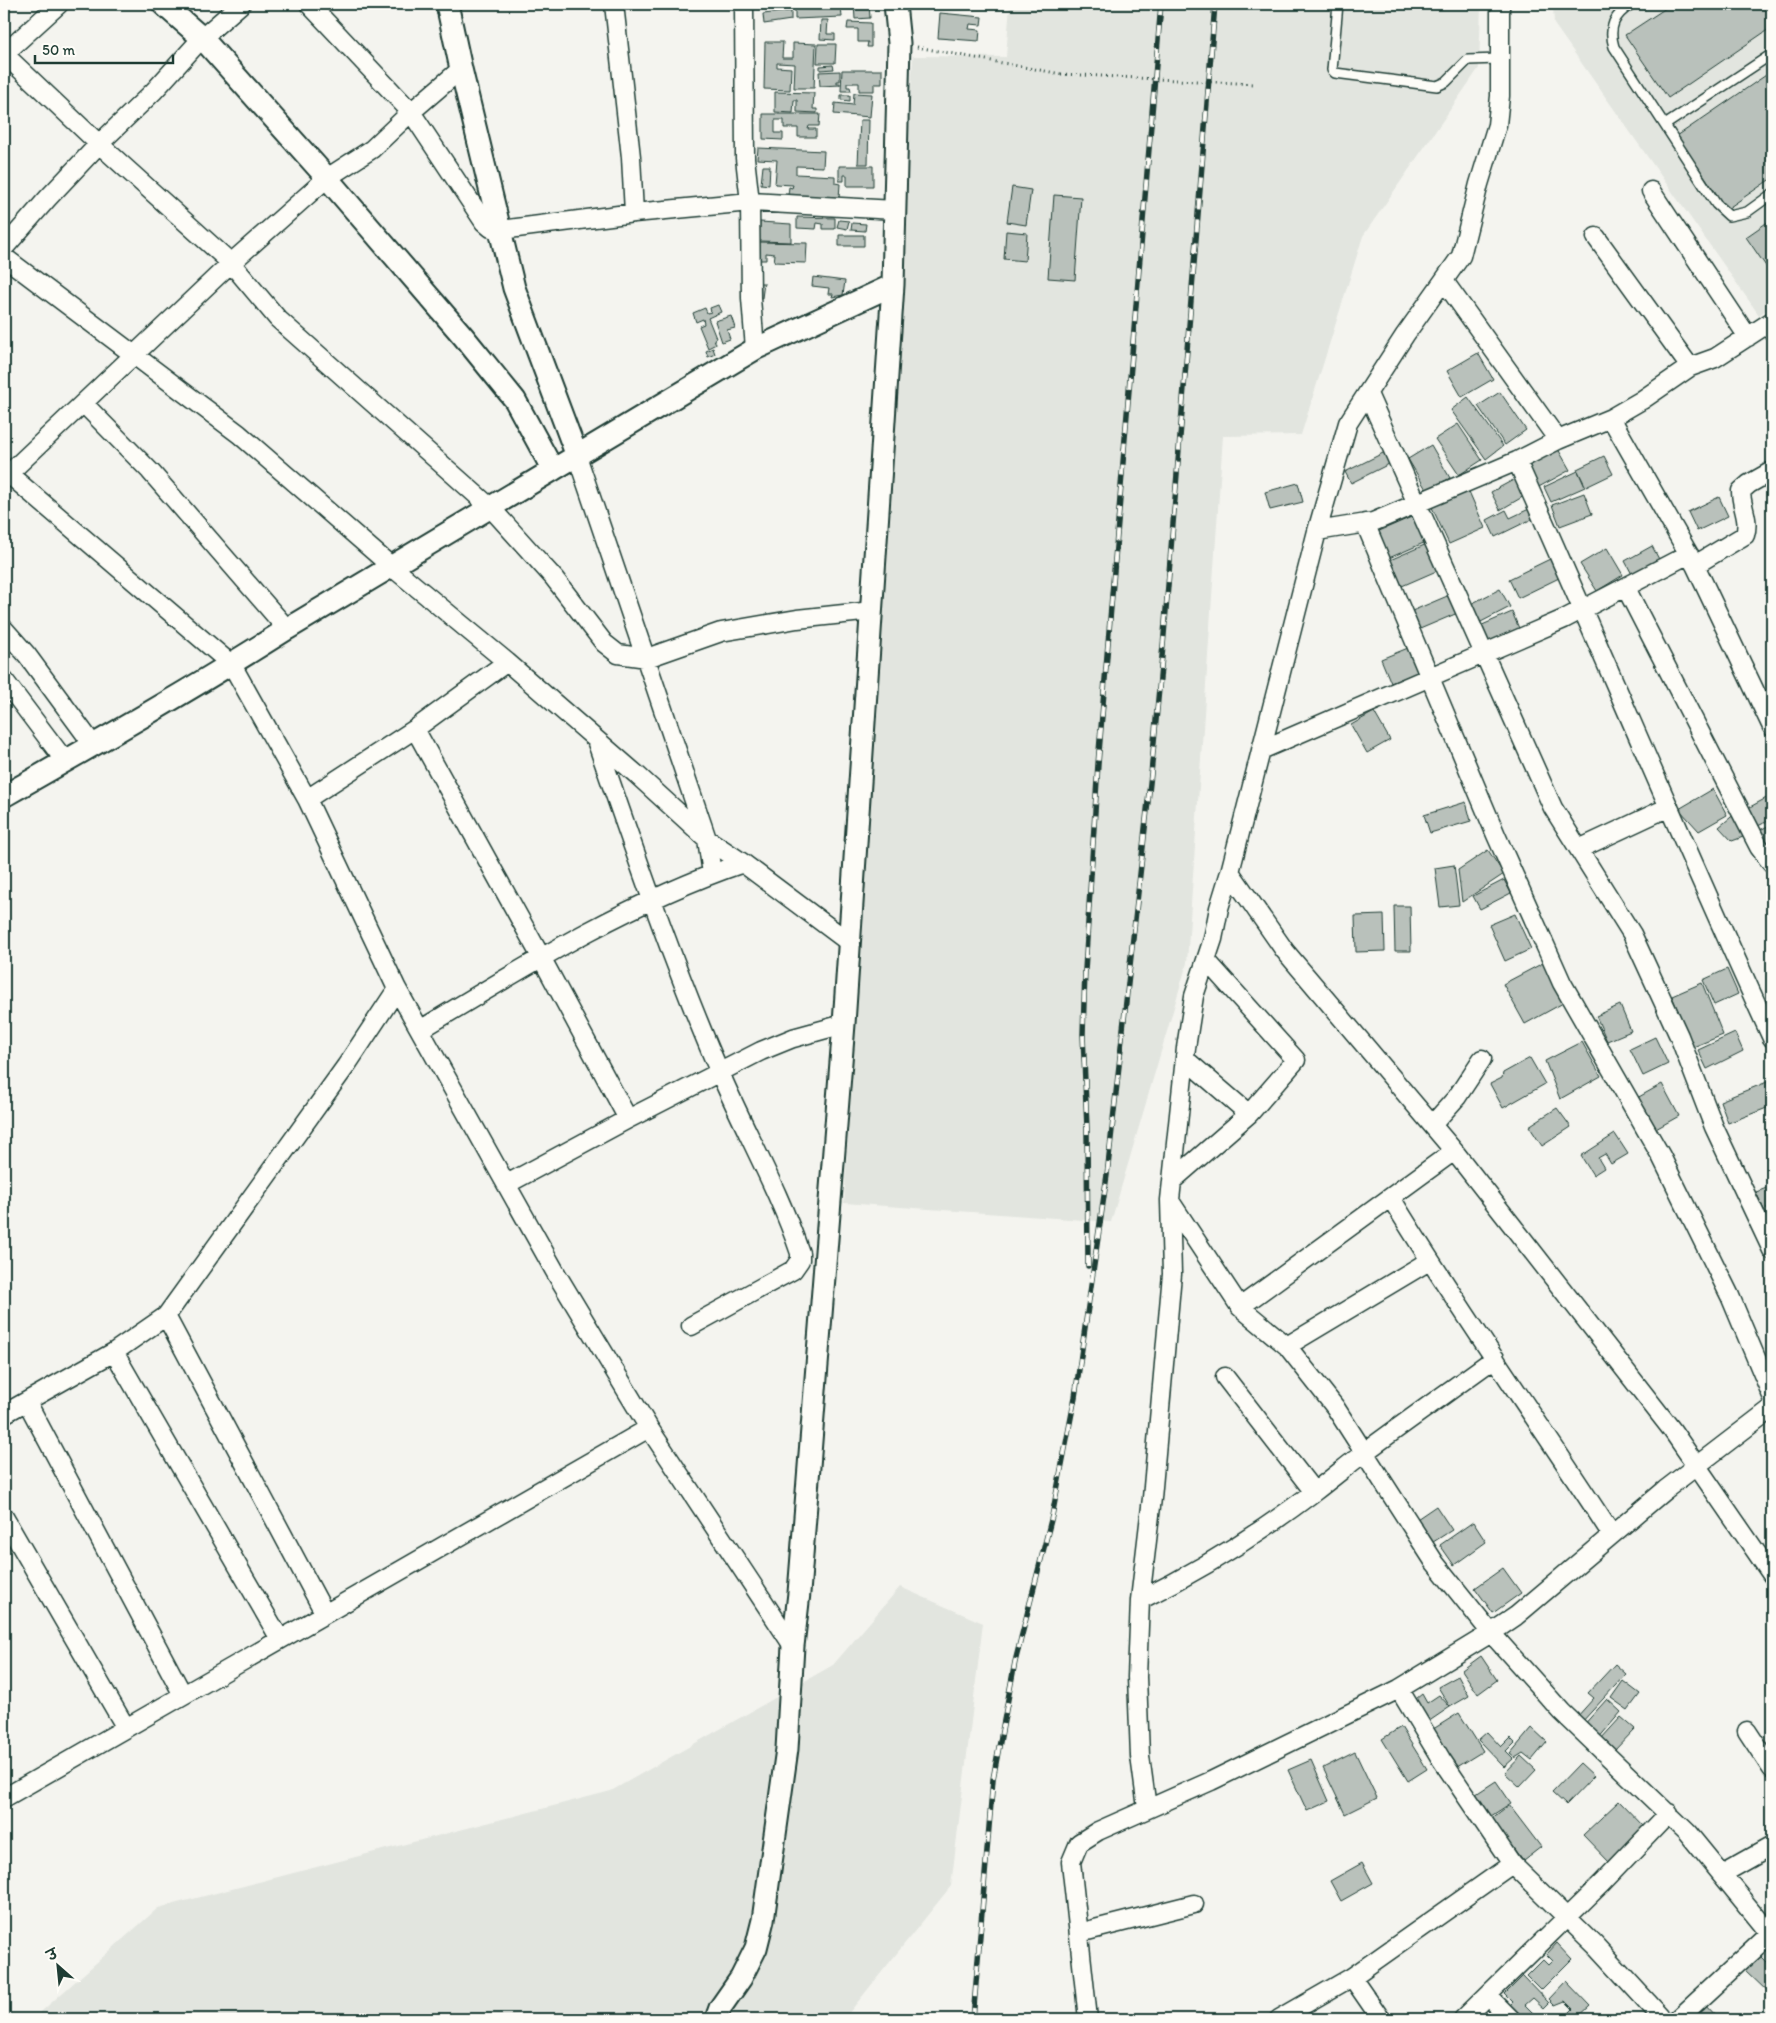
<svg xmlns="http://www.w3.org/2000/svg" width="1776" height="2023" font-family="Itim,'Playpen Sans Deva',sans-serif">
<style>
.built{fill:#e2e5df}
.building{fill:#b9c1bb;stroke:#1f3d34}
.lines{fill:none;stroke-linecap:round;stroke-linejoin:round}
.service-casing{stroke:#1f3d34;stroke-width:12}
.minor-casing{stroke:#1f3d34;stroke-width:21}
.tertiary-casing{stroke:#1f3d34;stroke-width:25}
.path{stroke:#1f3d34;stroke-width:3;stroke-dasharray:1 4;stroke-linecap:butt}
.service{stroke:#fdfcf7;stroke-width:9}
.minor{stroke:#fdfcf7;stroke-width:18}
.tertiary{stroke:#fdfcf7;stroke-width:21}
.rail-casing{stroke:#1f3d34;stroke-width:5.5}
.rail{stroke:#fdfcf7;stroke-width:4;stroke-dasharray:11;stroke-linecap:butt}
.path-bridge{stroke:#1f3d34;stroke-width:3;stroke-dasharray:1 4;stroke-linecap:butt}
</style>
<rect width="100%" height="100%" fill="#f4f4ef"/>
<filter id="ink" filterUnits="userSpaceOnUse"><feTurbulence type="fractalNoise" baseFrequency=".02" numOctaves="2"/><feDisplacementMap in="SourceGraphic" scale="10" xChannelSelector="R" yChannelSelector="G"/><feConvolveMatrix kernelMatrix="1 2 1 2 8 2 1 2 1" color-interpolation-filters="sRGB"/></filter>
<g filter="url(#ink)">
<path class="built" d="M1010,4H1481L1479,68L1363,236L1301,435L1223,436L1187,963L1111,1222L844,1203L913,56L1006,57Z
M1553,4H1772V306L1759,315L1554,24Z
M900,1587L983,1623L951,1886L844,2019H33L158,1908L611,1791L833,1665Z"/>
<path class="building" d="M795,4H804V8L841,7L842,17L795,19Z
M854,4H869L870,18L855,19Z
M1672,4H1772V27L1668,98L1625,35Z
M791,11V20L764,24L763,14Z
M940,13L982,17L981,25L970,24L969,29L980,30L979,41L938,38Z
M821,20H828L827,34H835V40L820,39Z
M848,22L871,23V47H867L868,42H858V29H847Z
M765,42H783L782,58H793V43L816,44L814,88H794L795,64L777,63V67L791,68L790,90L764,89Z
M818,44H836L835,63H817Z
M833,65L834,69L820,70V66Z
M842,70H882V84H874V91H859V83H847V87H850L851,91H841Z
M840,71V81H837V83H840V85L820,86L819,72Z
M1772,71V178L1727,209L1677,136Z
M775,92L814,93L813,109H817V113L797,112V100H794L793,113L775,112Z
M854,93L872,94L870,117L834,114L835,103L853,105Z
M841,95H850V101L841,100Z
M763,114H820L819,126H809L808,129H816V137H798V128H784V120H775V133H783V140L763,139Z
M860,120H869L868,164H858Z
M758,148L824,151L823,167L796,166V174L835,176V183L840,184L839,198L788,195L789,187L792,188L793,185L775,184L777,160L757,159Z
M763,166H770L769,185L761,184Z
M839,166H873V186H847V175H844V181H839Z
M1012,187L1031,190L1026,225L1007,222Z
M1054,195L1081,197L1075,280L1048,278Z
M797,217L835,218V229H823V224L817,223L816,229L797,228Z
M1772,219V275L1746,237Z
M839,220L849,221L847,229L837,227Z
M760,222L791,224V242L759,241Z
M852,223L866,224L865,231L851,230Z
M1006,231L1027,233L1025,261L1004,259Z
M839,235H864V246H839Z
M759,242L807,243L806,263L774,262L775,254L766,253V260H758Z
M813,277L845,281L843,295L832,297L833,294H828L829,288L812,286Z
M758,283H764L762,298L757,297Z
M718,305L721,312L708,318L716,338L714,339L716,344L708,348L699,326L704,324L703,319L696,322L693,313L705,308L707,313L711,312L710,308Z
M731,316L735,328L727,330L730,339L722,342L715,321Z
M713,348L715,354L708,357L706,351Z
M1478,353L1493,379L1462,397L1447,371Z
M1500,392L1526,430L1505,445L1478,406Z
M1468,397L1503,446L1486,459L1451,410Z
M1458,424L1482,460L1459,475L1435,439Z
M1431,445L1450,478L1427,491L1408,459Z
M1558,449L1570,470L1535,489L1524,468Z
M1389,450L1395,461L1351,483L1345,472Z
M1604,456L1613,474L1586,487L1577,469Z
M1578,471L1585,487L1551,502L1544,487Z
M1517,478L1526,495L1500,510L1491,492Z
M1298,483L1303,502L1270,510L1265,492Z
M1467,487L1485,528L1449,544L1430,503Z
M1584,493L1592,514L1560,526L1552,505Z
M1719,497L1728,516L1697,531L1688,512Z
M1529,509L1534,518L1495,537L1487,520L1506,510L1510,518Z
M1416,515L1428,541L1389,558L1377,532Z
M1429,543L1441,569L1402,586L1390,560Z
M1652,546L1661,563L1634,578L1625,561Z
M1607,548L1623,575L1597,591L1580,564Z
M1550,559L1559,578L1518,598L1509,579Z
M1500,589L1510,607L1477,624L1467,606Z
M1452,594L1460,612L1420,629L1412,611Z
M1512,612L1521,633L1489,647L1480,626Z
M1408,648L1418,672L1391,683L1381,659Z
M1374,712L1390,740L1367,753L1351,725Z
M1713,789L1727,815L1699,831L1679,809Z
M1772,795V819L1756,827L1748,808Z
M1466,802L1471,821L1430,833L1424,815Z
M1736,813L1746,836L1732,841L1719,827Z
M1772,824V854L1760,830Z
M1488,850L1504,874L1462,902L1458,870Z
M1454,865L1459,905L1440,907L1435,868Z
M1504,880L1511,893L1480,909L1473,896Z
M1394,906H1410L1411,951H1395Z
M1515,914L1531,949L1505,961L1489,925Z
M1384,915L1385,951L1356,952L1355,916Z
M1543,963L1565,1002L1525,1024L1503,984Z
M1727,969L1738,994L1714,1005L1703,980Z
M1702,983L1723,1035L1693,1047L1672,996Z
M1620,1005L1631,1031L1607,1041L1596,1016Z
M1735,1033L1743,1051L1707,1069L1698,1050Z
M1655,1037L1668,1064L1643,1076L1630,1049Z
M1582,1042L1601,1076L1560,1099L1545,1061Z
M1530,1058L1545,1084L1503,1108L1490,1084L1502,1078L1503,1073Z
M1772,1080V1106L1728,1123L1720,1101Z
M1662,1084L1679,1116L1654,1130L1637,1098Z
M1557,1108L1571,1127L1542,1146L1529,1126Z
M1615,1134L1628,1154L1611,1164L1605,1154L1598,1158L1604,1168L1593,1175L1581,1156Z
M1772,1186V1207L1764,1210L1756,1192Z
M1436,1506L1452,1530L1430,1544L1414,1521Z
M1473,1522L1486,1542L1454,1565L1440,1545Z
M1503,1568L1521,1593L1493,1613L1475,1588Z
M1481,1656L1497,1680L1478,1694L1462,1670Z
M1615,1664L1626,1674L1581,1723L1576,1718L1594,1698L1588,1693Z
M1458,1676L1469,1696L1450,1707L1438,1687Z
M1623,1681L1640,1694L1628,1710L1611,1698Z
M1422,1694L1427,1703L1439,1695L1450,1707L1425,1724L1411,1703Z
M1607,1699L1621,1712L1597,1740L1582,1727Z
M1459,1713L1483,1751L1454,1769L1430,1731Z
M1621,1717L1635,1729L1613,1752L1600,1740Z
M1401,1727L1427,1769L1408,1781L1382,1739Z
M1532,1728L1547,1742L1532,1760L1523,1753L1515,1758L1510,1754Z
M1487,1732L1501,1747L1510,1738L1515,1743L1506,1752L1513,1759L1504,1767L1478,1740Z
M1355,1752L1377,1798L1345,1814L1323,1768Z
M1521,1756L1536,1770L1520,1787L1505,1773Z
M1311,1760L1329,1801L1307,1811L1288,1770Z
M1580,1763L1594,1776L1566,1805L1552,1792Z
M1496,1781L1511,1803L1488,1818L1473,1796Z
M1619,1801L1646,1829L1610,1863L1583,1835Z
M1509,1805L1541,1847L1523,1861L1491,1819Z
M1362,1863L1373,1883L1341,1901L1330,1881Z
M1557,1943L1572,1959L1541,1990L1527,1976L1543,1960L1548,1965L1552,1961L1546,1955Z
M1759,1953L1772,1966V1992L1770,1994L1744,1969Z
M1523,1976L1549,2003L1544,2008L1533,1998L1525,2005L1536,2016L1533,2019H1516L1506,2009L1513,2002L1505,1994Z
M1566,1981L1590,2006L1576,2019H1563L1573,2009L1565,2001L1555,2005L1549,1999Z
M1703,2004L1717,2019H1702L1695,2012Z"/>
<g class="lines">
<defs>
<path id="service" d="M1338,4L1332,70L1335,73L1437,86L1446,82L1468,60L1499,59
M1632,4C1614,15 1608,27 1614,47L1716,204L1729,216L1747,212L1772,194
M1665,125L1772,54"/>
<path id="minor" d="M309,4L411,112L484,222L491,228L501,230L634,213L750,202L895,210
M614,4L631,157L634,213
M744,4L745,158L750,202L751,298L755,349
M4,54L99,144L231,263L278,319L490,507L554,578L604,643L618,654L647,658L721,632L797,619L872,611
M4,54L59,4
M1651,191L1748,337
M1596,237L1690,367
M4,248L48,198L99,144L154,91L202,38L241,4
M4,257L239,434L392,567L507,662L636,774L707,839L743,863L850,943
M1444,281L1558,440
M1368,394L1553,808L1632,934L1679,1036L1714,1127L1772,1250
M84,404L150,471L287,629
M1611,418L1695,565L1772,727
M577,456L707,839L712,874
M1517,461C1603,653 1684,847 1772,1038
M4,470L232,665L307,799L397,989L557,1275L649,1428L793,1646
M4,478L231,263L327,178L372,149L411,112L461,69
M1365,523L1496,835L1562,983L1661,1156L1730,1296L1772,1396
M1317,531L1348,423L1405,335L1461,256L1479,184L1497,125L1500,96V4
M1695,565L1745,535C1750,519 1741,507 1741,491L1749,484L1772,471
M1626,588L1759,847L1772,864
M4,629L27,655L94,746
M4,680L65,761
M415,729L541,957L628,1119
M596,740C635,852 673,965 720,1073C746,1133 779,1191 800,1253V1260L793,1270L691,1326
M1261,750L1564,619L1689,554
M307,799L415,729L507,662
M1579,849L1669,807
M1230,872L1285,951L1454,1151L1672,1430L1772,1575
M420,1030C524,967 628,902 743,863
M1185,1059L1249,1114L1296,1060L1206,960
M1432,1125L1457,1097L1482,1059
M1173,1180L1249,1114
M507,1184L628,1119L761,1051L793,1038L844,1024
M1391,1198C1461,1313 1539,1422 1612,1535
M1170,1201L1240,1307L1287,1346L1335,1407L1435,1563L1491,1633L1562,1712L1687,1832L1772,1936
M1240,1307L1454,1151
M166,1316L325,1614
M1287,1346L1429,1261
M114,1352L280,1639
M1225,1377L1314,1492
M27,1402L183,1695
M4,1414L114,1352L166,1316L346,1066L397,989
M4,1517L126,1728
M1140,1600C1201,1570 1260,1533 1314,1492C1331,1479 1348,1465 1365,1452C1408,1420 1451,1390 1495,1358
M1399,1689L1441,1759L1512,1864L1595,1945L1663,2019
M1747,1731L1772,1769
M4,1798L649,1428
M1147,1808L1140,1756L1137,1677L1140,1600L1152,1498L1172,1274L1170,1200L1186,1048L1194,996L1213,939L1219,908L1230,872L1317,531L1373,522L1517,461L1558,440L1611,418L1642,400L1690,367L1715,358L1772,321
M1722,1874L1772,1846
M1079,1933L1194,1904
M1352,1977L1381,2019
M1488,1996L1511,2019
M1088,2019L1071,1862L1079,1843L1098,1831L1211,1781L1399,1689L1491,1633L1516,1616L1665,1490L1772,1408
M1279,2019L1352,1977L1512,1864
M1463,2019L1602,1883L1669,1813
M1678,2019L1770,1934"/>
<path id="tertiary" d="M163,4L202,38L327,178L463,336L515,400L553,470
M447,4L461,69L514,288L577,456
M4,796C99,742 194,688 287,629L755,349L893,285
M716,2019L720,2008L741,1978L756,1948L763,1920L787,1749L793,1646L799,1593L844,1024L893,285L899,43L895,4"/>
</defs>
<use href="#service" class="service-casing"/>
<use href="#minor" class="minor-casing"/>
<use href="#tertiary" class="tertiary-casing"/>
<path class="path" d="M917,47L1061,74"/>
<use href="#service" class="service"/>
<use href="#minor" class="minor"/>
<use href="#tertiary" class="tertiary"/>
<defs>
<path id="rail" d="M1088,1266L1087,1128L1083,1035L1085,970L1098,764L1161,4
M973,2019L993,1779L1015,1662L1052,1516L1075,1397L1107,1175L1151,774L1164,635L1215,4"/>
</defs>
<use href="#rail" class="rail-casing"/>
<use href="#rail" class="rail"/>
<path class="path-bridge" d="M1061,74L1254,84"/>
</g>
</g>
<rect width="1776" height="2023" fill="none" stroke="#fdfcf7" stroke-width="20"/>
<rect x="10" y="10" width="1756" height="2003" fill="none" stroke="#1f3d34" stroke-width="2" filter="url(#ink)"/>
<g transform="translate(58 1966) rotate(333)" stroke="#fdfcf7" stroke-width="4" paint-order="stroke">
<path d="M0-4L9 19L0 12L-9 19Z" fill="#1f3d34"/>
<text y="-8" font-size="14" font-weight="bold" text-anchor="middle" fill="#1f3d34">उ</text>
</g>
<path d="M35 55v8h138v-8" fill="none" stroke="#1f3d34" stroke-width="2.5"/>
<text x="42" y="55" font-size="15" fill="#1f3d34" stroke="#fdfcf7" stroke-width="4" paint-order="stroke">50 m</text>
</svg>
